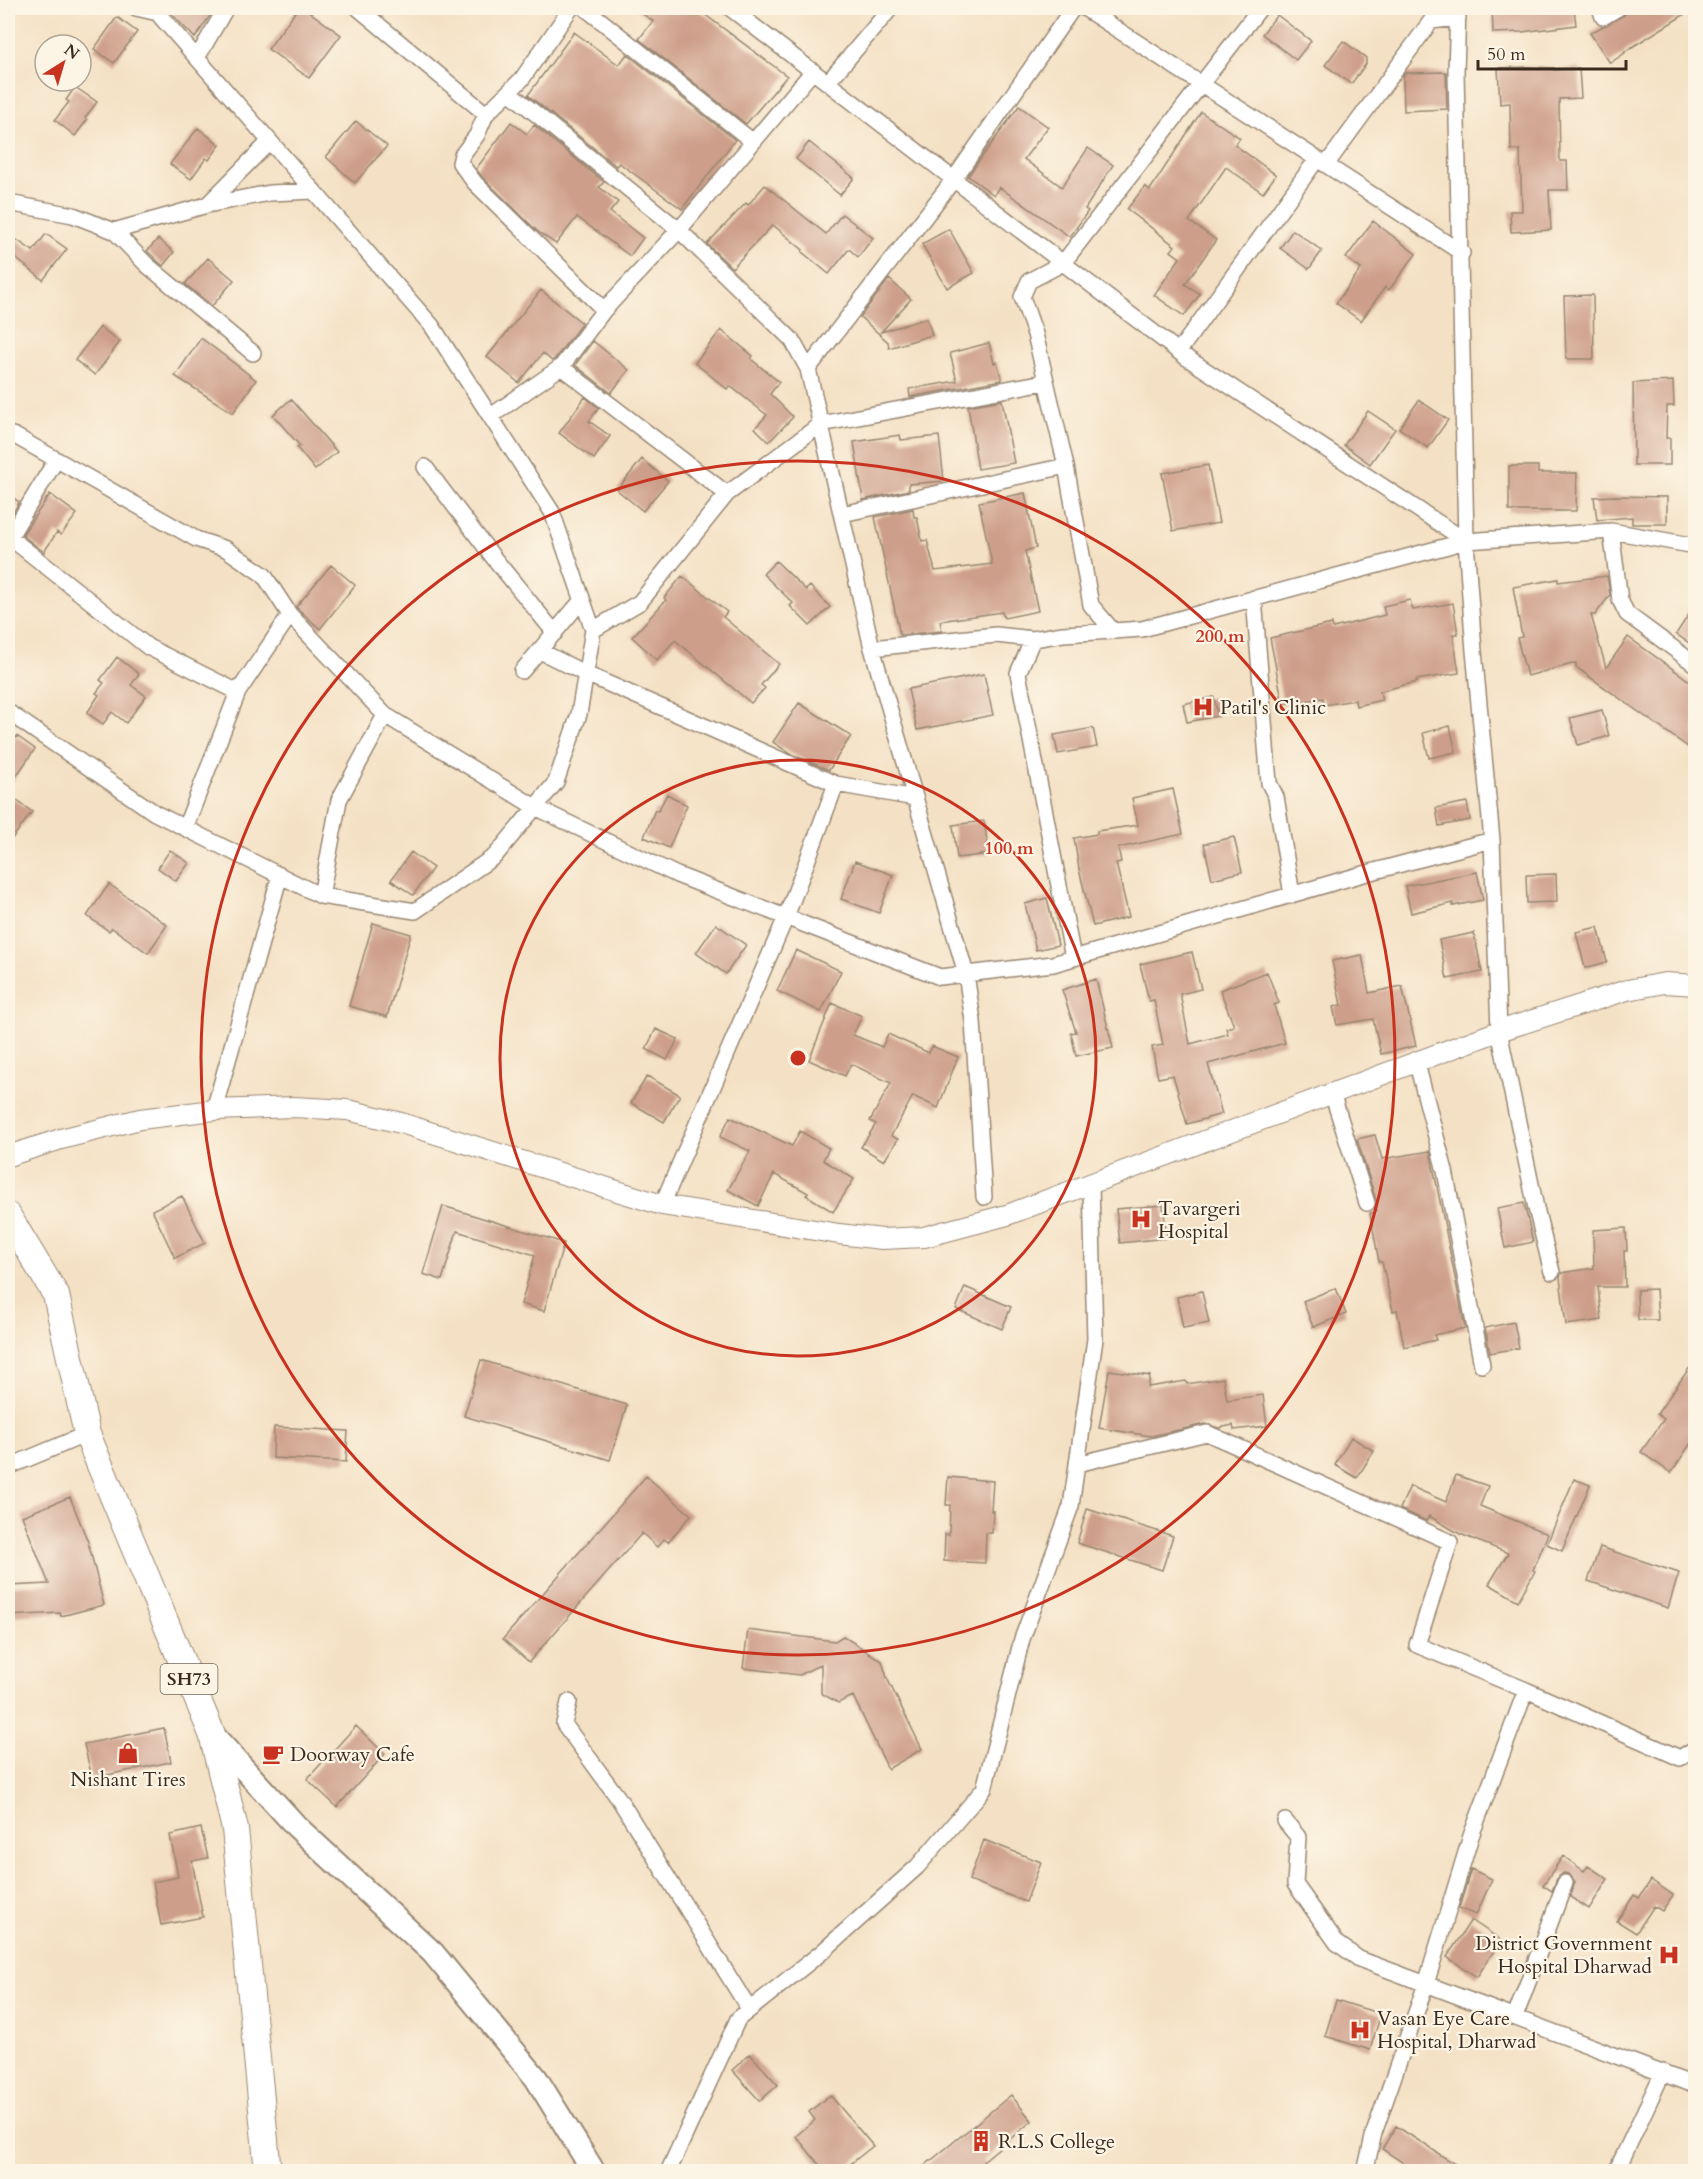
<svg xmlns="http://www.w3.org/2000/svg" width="1703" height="2179" font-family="Cardo,serif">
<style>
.building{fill:#cd9e89}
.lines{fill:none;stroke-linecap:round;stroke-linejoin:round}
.minor-casing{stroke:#988672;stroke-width:18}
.tertiary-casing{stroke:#988672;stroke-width:22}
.secondary-casing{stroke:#988672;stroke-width:26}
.primary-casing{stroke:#988672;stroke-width:28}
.minor{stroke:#fff;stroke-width:15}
.tertiary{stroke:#fff;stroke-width:20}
.secondary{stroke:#fff;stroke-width:22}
.primary{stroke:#fff;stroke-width:26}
.ring{fill:none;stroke:#c8321e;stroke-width:3}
.labels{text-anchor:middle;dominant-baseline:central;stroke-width:4.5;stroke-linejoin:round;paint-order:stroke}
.shield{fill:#fcf5e5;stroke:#75675a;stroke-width:1.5}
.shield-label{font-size:18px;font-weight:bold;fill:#3b2a1e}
.poi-label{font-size:20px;fill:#3b2a1e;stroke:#fcf5e5;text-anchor:start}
.centre{fill:#c8321e;stroke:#fcf5e5;stroke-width:3}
.ring-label{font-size:18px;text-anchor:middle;font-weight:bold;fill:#c8321e;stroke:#fcf5e5;stroke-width:4.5;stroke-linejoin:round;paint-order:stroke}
</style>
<rect width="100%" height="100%" fill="#fcf5e5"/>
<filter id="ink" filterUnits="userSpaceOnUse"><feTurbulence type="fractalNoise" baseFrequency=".0167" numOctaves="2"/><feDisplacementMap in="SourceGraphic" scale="12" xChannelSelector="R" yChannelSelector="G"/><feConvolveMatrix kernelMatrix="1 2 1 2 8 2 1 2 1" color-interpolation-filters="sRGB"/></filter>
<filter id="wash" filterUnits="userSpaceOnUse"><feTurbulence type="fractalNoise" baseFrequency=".008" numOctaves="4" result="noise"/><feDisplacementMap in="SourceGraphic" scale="24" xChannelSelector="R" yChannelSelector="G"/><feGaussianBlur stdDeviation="1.35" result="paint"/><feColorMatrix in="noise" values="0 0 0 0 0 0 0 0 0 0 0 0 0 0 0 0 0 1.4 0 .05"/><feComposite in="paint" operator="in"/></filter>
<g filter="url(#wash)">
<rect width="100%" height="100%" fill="#f4e1c5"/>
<g id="blocks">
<path class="building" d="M166,8H215L195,38Z
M298,8H304L341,35L309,78L268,49Z
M634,8H696L787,76L746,124L639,39L653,21Z
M1492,8H1574L1576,25L1522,32L1493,33Z
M1631,8H1695L1624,52L1625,53L1610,63L1590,33L1623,16Z
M1277,15L1311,41L1296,60L1262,34Z
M117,17L137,32L114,63L94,49Z
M574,32L619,65L627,54L735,140L682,209L622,165L619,163L616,166L528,95Z
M1343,41L1366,58V64L1351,84L1325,65Z
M1526,67L1554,68V70L1579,68L1581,98L1559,99L1560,161H1567L1568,190H1549L1551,230L1511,232L1510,211H1522L1520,150H1511L1510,103L1500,104L1498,68Z
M1446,72L1447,109L1404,111L1403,76L1405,73Z
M75,87L97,102L85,118L87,120L75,136L55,120L69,102L66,100Z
M1019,106L1048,127L1024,159L1062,187L1088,148L1113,165L1085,209L1088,211L1070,237L999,187L994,195L968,176Z
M1201,112L1240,138L1235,145L1276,175L1263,193L1226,167L1189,221L1216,240L1185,284L1200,294L1184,316L1154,295L1180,258L1171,251L1175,246L1127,209L1145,186L1150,190Z
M356,121L387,146L355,183L326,157Z
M511,122L527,134L534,125L604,182L599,187L618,202L610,212L643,238L630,256L577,217L556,244L537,231L482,177L476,169Z
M198,128L220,145L209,160L206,158L191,179L170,164Z
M809,142L854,178L840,195L796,159Z
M765,185L826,234L842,214L873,238L858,257L849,249L829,274L802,252L803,250L773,225L732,268L707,244L746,203L748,205Z
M1373,221L1416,254L1389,290L1385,287L1361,321L1336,303L1361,269L1346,258Z
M949,229L974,273L947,288L922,244Z
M1293,230L1322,251L1309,269L1280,248Z
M8,234L33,251L46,234L67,249L43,280L8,252Z
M158,239L174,252L163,266L147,251Z
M208,258L234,280L212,306L185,284Z
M889,279L911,299L881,332L927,318L932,335L889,348L888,342L860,317Z
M541,290L582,323L554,360L552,361L543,353L519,383L487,357Z
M1593,295L1594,359H1566L1564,296Z
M100,327L120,342L95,375L75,360Z
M721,330L753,356L751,359L779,382L770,394L793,417L769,442L755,428L767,415L730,386L727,389L695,363Z
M201,338L256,380L233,413L175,376Z
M593,341L629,370L611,393L575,365Z
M989,343L994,363L997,362L1002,380L910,397L909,389L957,381L950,353Z
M1673,381L1674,406H1667L1666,438H1670V465H1634L1633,383Z
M585,397L599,408L589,421L610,436L594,459L559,433Z
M291,399L337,452L315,470L297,448L300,446L273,415Z
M1002,400L1014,463L978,469L968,406Z
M1419,400L1448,420L1428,448L1399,428Z
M1368,411L1395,429L1370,464L1344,445Z
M900,435L901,440L939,436L944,481L909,484V490L863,500L854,442Z
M642,459L668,481L643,511L617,490Z
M1208,465L1219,523L1173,531L1162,473Z
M1509,466H1538V473H1577L1576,511H1509Z
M1025,493L1036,548L1025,551L1038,611L1004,618L1002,612L940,621L942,631L900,635L875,517L913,509L914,517H917L922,541L927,540L935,571L992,564L979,502Z
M8,494L19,502L8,522Z
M50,494L77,514L61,535L57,532L44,552L22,535Z
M1615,496L1667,497V524H1632V517L1597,520L1594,497Z
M776,561L806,590L810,586L830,607L810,626L790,606L793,603L763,574Z
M331,565L355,585L320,629L296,607Z
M682,576L727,612L723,617L779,664L761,685L765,688L751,703L675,640L657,660L632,637L666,600L664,598Z
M1607,576L1610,595L1595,615H1591L1606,668L1628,637L1695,685V752L1576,667V663L1527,676L1517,638L1522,637L1513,587L1558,579V582Z
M1410,600L1413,610L1453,603L1458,634H1453L1459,673L1416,680L1417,682L1380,691L1382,700L1356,706L1355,700L1324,705L1323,698L1283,704L1270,638L1332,624L1333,628L1385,615L1383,606Z
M1695,605V647L1676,634Z
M117,657L139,674L131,685L146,696L126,723L112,712L103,724L87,713L99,695L96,693L104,683L100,680Z
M984,674L993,715L917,730L908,689Z
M1214,697L1218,716L1187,722L1183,704Z
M799,703L851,736L829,770L791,754L773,742Z
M1602,710L1609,736L1578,745L1570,718Z
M1450,726L1456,752L1429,758L1423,733Z
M1093,728L1097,747L1058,754L1054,735Z
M17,736L35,749L8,788V750Z
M1173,789L1183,834L1118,848L1121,862L1116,863L1129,917L1093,926L1079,869L1074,838L1097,834V831L1138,825L1132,798Z
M8,794L32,812L8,844Z
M667,794L687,805L669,848L644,837L655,810L658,811Z
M1467,802L1470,820L1439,826L1436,808Z
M984,821L989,854L957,858L953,825Z
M1234,837L1242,872L1212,879L1204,844Z
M170,850L189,863L176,881L158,868Z
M411,852L433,868L413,895L391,880Z
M855,861L893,875L879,913L841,899Z
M1477,872L1483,900L1453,906V903L1411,913L1405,886Z
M1556,874L1557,902L1527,903L1526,875Z
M109,884L167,925L148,953L112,928L109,931L87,916Z
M1047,898L1058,945L1036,950L1025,904Z
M373,923L411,934L387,1017L349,1006Z
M716,924L746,945L726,974L696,953Z
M1598,927L1607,962L1585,968L1576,932Z
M1474,933L1482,972L1447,979L1439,940Z
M796,950L841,971L821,1012L777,991Z
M1192,952L1201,989L1180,994L1190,1044L1228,1034L1226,1028L1234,1026L1220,990L1267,972L1279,1003L1274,1005L1285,1043L1208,1064L1222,1114L1187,1124L1173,1075L1158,1078L1152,1047L1163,1045L1154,1000L1149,1001L1140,964Z
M1362,955L1369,993L1402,986L1416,1046L1381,1054L1373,1019L1337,1025L1333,1007L1341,1005L1332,961Z
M1096,979L1113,1048L1076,1056L1071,1033L1076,1032L1062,990Z
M832,1003L862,1016L853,1035L882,1047L888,1034L929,1053L932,1046L958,1057L938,1108L913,1096L891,1136L898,1139L884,1161L861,1147L876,1124L870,1121L891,1083L851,1064L845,1076L809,1060Z
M656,1029L678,1039L667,1060L646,1049Z
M647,1076L680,1095L664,1122L631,1103Z
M730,1117L792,1146L800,1131L829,1148L823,1160L854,1179L833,1212L806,1195L808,1193L774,1174L758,1206L728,1190L750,1151L720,1137Z
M1375,1135L1382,1159L1430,1151L1465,1328L1434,1335L1436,1340L1404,1347L1397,1310L1393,1311L1382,1262H1379L1370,1213L1376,1212V1200L1357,1139Z
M182,1196L205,1243L175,1258L152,1210Z
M1524,1203L1533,1242L1505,1248L1497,1208Z
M1163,1205L1167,1238L1120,1243L1116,1209Z
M443,1206L564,1243L544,1311L521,1304L535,1255L457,1231L442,1280L423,1274Z
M1626,1228L1627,1251H1624L1625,1287H1598L1602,1320L1566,1325L1560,1278L1561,1273L1594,1268L1593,1230Z
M965,1287L1011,1307L1002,1329L956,1309Z
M1336,1288L1346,1314L1313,1327L1303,1301Z
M1656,1289L1658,1320H1638L1637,1290Z
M1202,1291L1209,1323L1183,1328L1177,1297Z
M1514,1322L1519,1348L1490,1353L1485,1328Z
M481,1360L627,1405L610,1460L464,1416Z
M1695,1360V1437L1671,1473L1641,1452L1664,1419L1657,1414Z
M1109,1370L1150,1376L1148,1387L1186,1381L1187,1384L1223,1378L1227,1400L1263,1395L1267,1426L1234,1430L1233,1425L1219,1428L1205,1424L1151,1436L1099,1428Z
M274,1427L348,1431L346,1462L273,1458Z
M1351,1437L1374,1451L1357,1478L1335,1465Z
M1456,1475L1488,1486L1480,1506L1548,1534L1533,1570L1535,1571L1518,1601L1489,1584L1508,1553L1460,1534L1429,1516L1426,1521L1400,1509L1410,1486L1446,1502Z
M646,1476L691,1515L668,1542L664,1539L657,1547L642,1533L529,1662L503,1639Z
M948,1477L993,1481L991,1511H993L992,1533H986L985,1563L944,1561L945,1534L949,1535L950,1505H946Z
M1574,1479L1590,1485L1562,1551L1547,1544Z
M70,1497L88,1542L104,1605L61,1616L60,1613L8,1616V1586L49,1584L22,1516Z
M1087,1509L1173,1536L1162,1570L1077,1543Z
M1600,1547L1679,1573L1668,1608L1588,1581Z
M748,1630L835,1641L843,1636L882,1661L887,1678L922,1749L888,1769L853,1696L838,1703L821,1693V1664L800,1675L743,1668Z
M356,1726L385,1754L337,1807L307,1779Z
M164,1728L171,1762L92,1778L84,1744Z
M201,1828L208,1858L192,1861L203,1917L161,1925L153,1882L178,1877L170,1835Z
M984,1840L1041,1862L1026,1902L969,1880Z
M1563,1856L1584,1871L1588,1866L1608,1879L1589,1909L1570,1897L1575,1882L1569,1874L1564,1873L1558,1876L1552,1891L1543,1885Z
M1471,1869L1492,1879L1476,1915L1459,1908Z
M1651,1880L1673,1895L1662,1911L1654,1906L1636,1933L1617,1921L1634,1895L1639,1898Z
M1471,1920L1501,1940L1477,1977L1447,1957Z
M1336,2000L1381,2014L1370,2050L1325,2036Z
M750,2054L778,2085L760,2101L732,2070Z
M830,2095L873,2146L840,2172H825L796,2136L815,2120L809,2112Z
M1011,2095L1032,2121L983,2161L992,2172H917Z
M1396,2126L1467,2172H1417L1382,2149Z"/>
</g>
</g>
<g filter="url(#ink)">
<use href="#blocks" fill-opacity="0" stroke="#988672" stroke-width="1.5"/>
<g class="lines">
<defs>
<path id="minor" d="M136,8L158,13
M358,8L486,114
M571,8L522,79L486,114L477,135L462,155L460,163L475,183L604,310
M585,8L752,141
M730,8L1187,358L1466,541L1611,531L1696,546
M1084,8L1462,253
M1260,8L1063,263L1029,281L1022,297L1035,334L1066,466L1091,605L1113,631L1142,629L1466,541
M1458,8L1456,72L1466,541L1474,651L1492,840L1499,1031L1536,1208L1552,1272
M1600,8L1603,17L1618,8
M197,58L226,8
M828,82L891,8
M509,92L679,230L792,340L808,369
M1326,165L1431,21L1458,18
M8,203L73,215L114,231L207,205L270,193L314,191
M207,205L270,141
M114,231L147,265L253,353
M1179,351L1317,159
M561,367L727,494
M491,416L561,367L604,310L679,230L813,71
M8,434L15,436L196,539L226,549L264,575L290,615
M425,467L493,557L555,633
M842,514L1066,466
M1611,531L1620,600L1627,614L1696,665
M8,536L148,647L238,692L290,615L385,715L535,807L677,875L940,977L1053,964L1356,876L1492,840
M9,538L56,460
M1254,598L1269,783L1276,797L1292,895
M593,630L640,602L727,494L821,424L1045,382
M872,648L996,635L1033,639
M540,651L586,674L836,784L915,798
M522,671L582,600
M8,712L155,813L321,896L415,911L495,856L556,782L579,714L593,630L552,512L432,326L153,8
M185,828L238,692
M321,896L339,800L385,715
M1073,958L1018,673L1033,639L1063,634L1113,631
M1417,1064L1445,1171L1482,1365
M1332,1093L1367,1203
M214,1110L280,875
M984,1197L973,1021L966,974L872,648L808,369L954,179L1073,8
M662,1205L786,917L836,784
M1077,1464L1207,1433L1450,1542L1417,1645L1526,1690L1680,1758L1696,1748
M8,1467L87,1434
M569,1702L564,1724L619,1799L749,2009
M1285,1821L1298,1837L1295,1884L1337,1943L1359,1959L1426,1984L1471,1836L1526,1690
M1515,2017L1565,1883
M668,2172L738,2019L822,1952L917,1867L984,1789L1022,1639L1071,1506L1095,1339L1091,1185
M1365,2172L1374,2133L1426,1984L1696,2086
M1616,2172L1663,2072"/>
<path id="tertiary" d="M8,1156L61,1139L140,1119L214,1110L294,1107L348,1110L401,1123L662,1205L839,1234L882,1239L924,1237L1007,1215L1499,1031L1627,990L1665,983L1696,985"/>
<path id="secondary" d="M212,1734L297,1827L433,1953L536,2078L594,2172"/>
<path id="primary" d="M8,1216L56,1295L87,1434L212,1734L235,1829L268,2172"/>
</defs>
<use href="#minor" class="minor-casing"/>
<use href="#tertiary" class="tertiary-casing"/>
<use href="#secondary" class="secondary-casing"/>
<use href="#primary" class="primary-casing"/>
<use href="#minor" class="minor"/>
<use href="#tertiary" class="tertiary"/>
<use href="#secondary" class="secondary"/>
<use href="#primary" class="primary"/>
</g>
</g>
<g class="ring">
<circle cx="798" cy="1058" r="298"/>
<circle cx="798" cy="1058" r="597"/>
</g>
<defs>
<symbol id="hospital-bare" viewBox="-9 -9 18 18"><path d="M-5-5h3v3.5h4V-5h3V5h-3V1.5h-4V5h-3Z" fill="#c8321e" stroke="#fcf5e5" stroke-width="2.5" paint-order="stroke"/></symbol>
<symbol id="shop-bare" viewBox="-9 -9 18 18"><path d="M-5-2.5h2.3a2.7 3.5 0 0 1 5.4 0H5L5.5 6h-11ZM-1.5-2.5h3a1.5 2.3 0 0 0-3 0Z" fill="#c8321e" stroke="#fcf5e5" stroke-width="2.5" paint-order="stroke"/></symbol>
<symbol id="cafe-bare" viewBox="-9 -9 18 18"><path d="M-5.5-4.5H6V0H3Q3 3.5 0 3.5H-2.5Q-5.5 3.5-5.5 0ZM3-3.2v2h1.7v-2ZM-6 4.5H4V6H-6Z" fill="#c8321e" stroke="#fcf5e5" stroke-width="2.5" paint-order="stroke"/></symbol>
<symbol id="building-bare" viewBox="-9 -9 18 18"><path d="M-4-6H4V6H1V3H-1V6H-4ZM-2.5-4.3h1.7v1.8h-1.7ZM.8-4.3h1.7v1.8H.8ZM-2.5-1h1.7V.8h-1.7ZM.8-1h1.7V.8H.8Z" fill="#c8321e" stroke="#fcf5e5" stroke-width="2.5" paint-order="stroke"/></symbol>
</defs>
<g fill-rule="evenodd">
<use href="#hospital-bare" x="1188" y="692" width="30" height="30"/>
<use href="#hospital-bare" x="1126" y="1204" width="30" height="30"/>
<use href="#shop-bare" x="113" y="1738" width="30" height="30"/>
<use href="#cafe-bare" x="258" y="1739" width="30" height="30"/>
<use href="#hospital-bare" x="1654" y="1940" width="30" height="30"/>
<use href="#hospital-bare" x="1345" y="2015" width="30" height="30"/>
<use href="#building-bare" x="966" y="2126" width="30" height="30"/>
</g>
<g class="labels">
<rect class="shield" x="160.5" y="1664" width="57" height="30" rx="4.5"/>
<g class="shield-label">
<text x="189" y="1679">SH73</text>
</g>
<g class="poi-label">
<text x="1220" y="707">Patil's Clinic</text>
<text x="1158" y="1208">Tavargeri<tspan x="1158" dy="23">Hospital</tspan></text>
<text x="290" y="1754">Doorway Cafe</text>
<text x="128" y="1779" text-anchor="middle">Nishant Tires</text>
<text x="1652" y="1943" text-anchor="end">District Government<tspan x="1652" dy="23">Hospital Dharwad</tspan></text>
<text x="1377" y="2018">Vasan Eye Care<tspan x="1377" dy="23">Hospital, Dharwad</tspan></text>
<text x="998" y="2141">R.L.S College</text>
</g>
</g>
<circle cx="798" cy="1058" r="9" class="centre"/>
<g class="ring-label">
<text x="1220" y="642">200 m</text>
<text x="1009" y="854">100 m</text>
</g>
<rect width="1703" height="2179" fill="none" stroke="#fcf5e5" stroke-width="30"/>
<g transform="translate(63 63) rotate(37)"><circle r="28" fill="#fcf5e5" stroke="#afa495" stroke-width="1.5"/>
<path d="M0-4.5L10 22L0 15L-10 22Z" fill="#c8321e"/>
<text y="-9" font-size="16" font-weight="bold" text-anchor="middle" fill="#3b2a1e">N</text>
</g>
<path d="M1478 60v9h148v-9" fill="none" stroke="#3b2a1e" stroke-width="3"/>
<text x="1487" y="60" font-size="18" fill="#3b2a1e" stroke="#fcf5e5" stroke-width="4.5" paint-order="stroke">50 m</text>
</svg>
